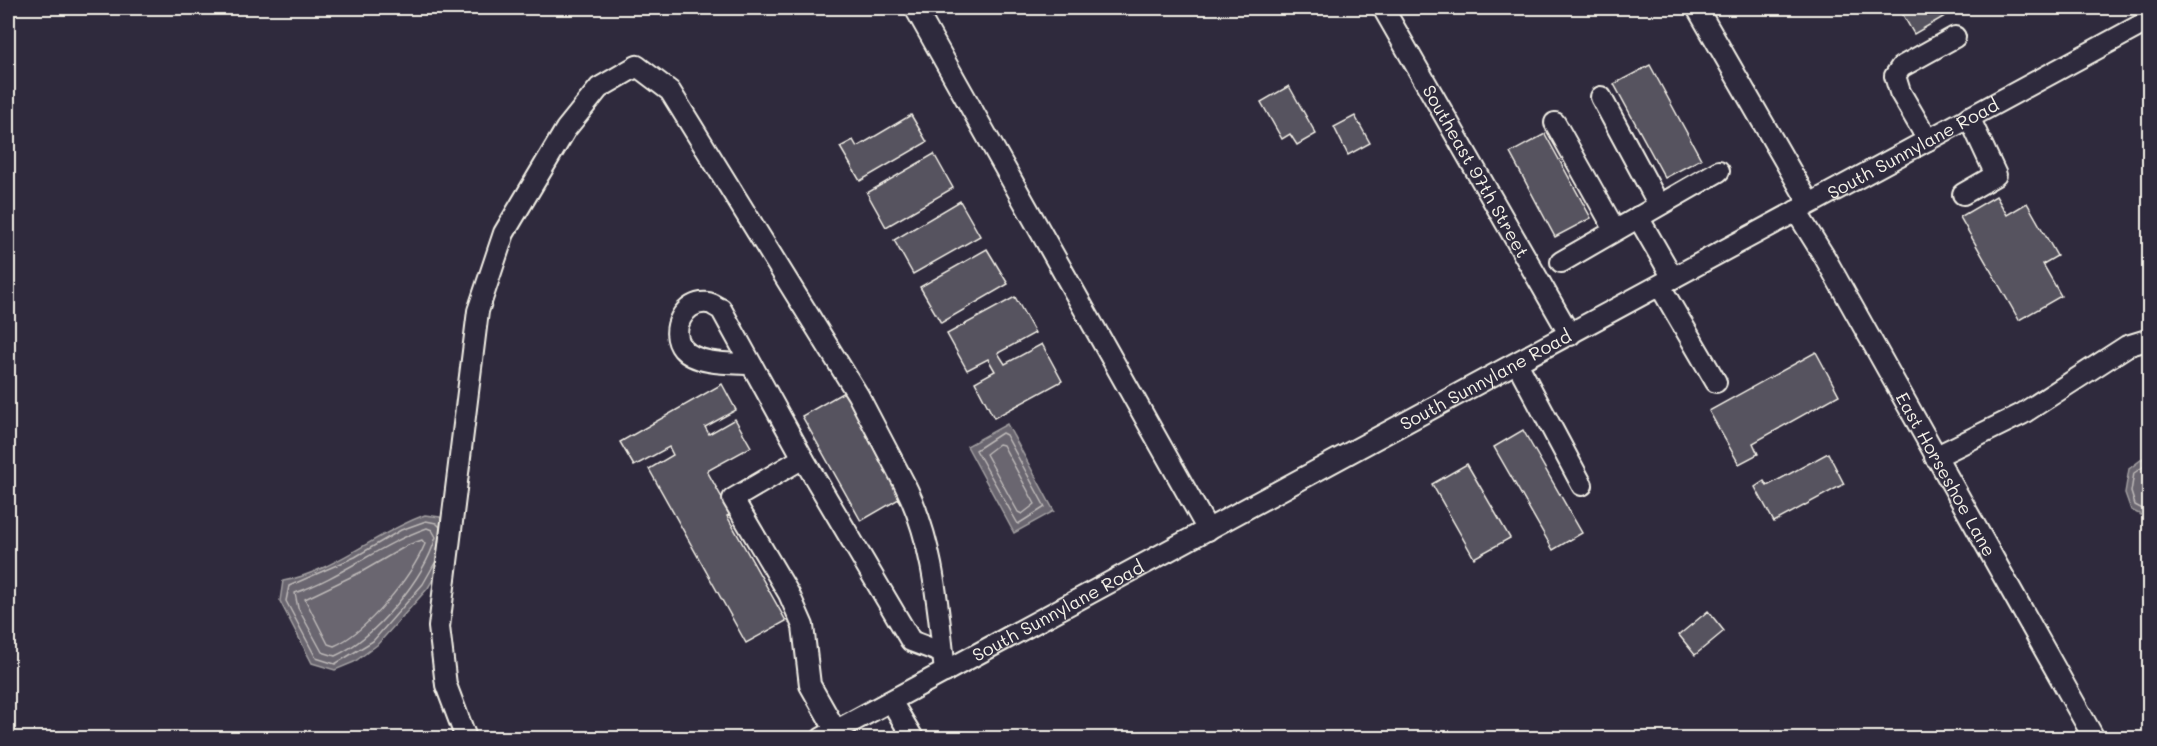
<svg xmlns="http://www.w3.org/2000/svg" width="2157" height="746" font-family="Mali,sans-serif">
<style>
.water{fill:#6a6670;stroke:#a19ea0;stroke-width:1.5}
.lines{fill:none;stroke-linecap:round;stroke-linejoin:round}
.shore{stroke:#bdb9b8;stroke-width:1.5}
.building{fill:#56525f;stroke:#f4f1e8;stroke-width:1.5}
.minor-casing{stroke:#f4f1e8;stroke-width:24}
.minor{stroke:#2f2a3d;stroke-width:20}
.labels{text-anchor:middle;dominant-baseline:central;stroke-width:4.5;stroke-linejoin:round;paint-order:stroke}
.street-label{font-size:18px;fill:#f4f1e8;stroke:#2f2a3d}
</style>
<rect width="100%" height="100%" fill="#2f2a3d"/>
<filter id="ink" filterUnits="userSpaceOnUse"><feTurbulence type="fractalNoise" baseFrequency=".0167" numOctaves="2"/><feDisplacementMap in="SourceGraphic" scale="12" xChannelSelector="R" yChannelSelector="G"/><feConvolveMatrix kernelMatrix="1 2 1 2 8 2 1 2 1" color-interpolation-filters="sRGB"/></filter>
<g filter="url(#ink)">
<path class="water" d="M1007,424L1054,511L1014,533L967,446Z
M2146,456H2150L2149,519L2131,510L2125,493L2129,469Z
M425,515L440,517L445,524L438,571L428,588L377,645L354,662L335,670L312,663L280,601L283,581C331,573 379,531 425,515Z"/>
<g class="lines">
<path class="shore" d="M1002,433L1006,435L1045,507L1018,524L976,450Z
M999,444L1003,445L1035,504L1022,514L1018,512L986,454Z
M2150,462L2134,473L2131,492L2135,505L2150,513
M427,528L432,530L436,537C424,579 375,638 335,656L322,652L298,608L295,593C341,577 381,544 427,528Z
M422,540L425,544C411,577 367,632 334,646L328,644L305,599L363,571L408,545Z
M436,561L423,584L373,641L335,664L316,658L286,601L289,586L355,557L401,530L426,521L436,523L440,527"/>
</g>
<path class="building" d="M1899,8H1947L1950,13L1914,34Z
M1650,65L1701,159L1665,178L1614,84Z
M1289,86L1316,134L1297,145L1290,134L1282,139L1261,102Z
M911,115L927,142L860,181L840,147L853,140L857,147Z
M1355,116L1370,143L1348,155L1334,127Z
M1545,134L1591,218L1555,237L1510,153Z
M934,154L953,188L886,227L867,193Z
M1996,196L2007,215L2027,203L2057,256L2043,264L2061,296L2019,320L1960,217Z
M960,201L980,236L913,274L894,240Z
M987,249L1008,284L941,323L920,287Z
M1015,297L1035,333L998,353L1005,364L1042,344L1062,381L994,418L975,382L995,371L988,359L967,370L947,334Z
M1816,352L1839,395L1753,443L1758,454L1739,464L1709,411Z
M722,384L736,410L705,427L709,434L735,419L751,447L707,471L731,514L727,516L786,621L746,643L649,469L673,455L669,447L634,466L620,442Z
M844,392L904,496L861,521L802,416Z
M1523,430L1582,533L1553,550L1494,447Z
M1828,453L1844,484L1774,522L1755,487L1764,481L1767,486Z
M1467,464L1510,538L1474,558L1432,484Z
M1708,611L1724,631L1695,655L1679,635Z"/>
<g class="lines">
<defs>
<g id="minor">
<path d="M915,8L1208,530"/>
<path id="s1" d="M1383,8L1570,335"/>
<path d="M1697,8L1809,203"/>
<path d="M1601,97L1659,205"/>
<path d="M1555,123L1615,230"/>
<path d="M1928,140L1900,92L1895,76L1901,67L1955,37"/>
<path d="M1963,194L1996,175L1969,117"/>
<path id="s2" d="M1796,211L1824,256L2094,738"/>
<path d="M1638,217L1673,278"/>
<path d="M1561,262L1719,171"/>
<path d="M1660,286L1716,382"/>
<path d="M1517,363L1582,485"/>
<path d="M751,364C732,363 697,365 683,349C668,331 684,300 708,303C712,303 717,308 721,309L803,458L911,641L943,653"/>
<path d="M1935,457L2022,414L2127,346L2150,339"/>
<path d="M803,458L733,499L789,594L803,626L810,685L836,731"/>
<path d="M891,701L913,738"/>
<path d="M466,738L446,685L439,627L478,311L504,233L566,129L599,88L637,66L670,91L858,395L904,483C934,542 938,608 945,672"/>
<path id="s3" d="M822,738L2150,20"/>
</g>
</defs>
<use href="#minor" class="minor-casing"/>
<use href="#minor" class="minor"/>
</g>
</g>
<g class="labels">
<g class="street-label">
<text stroke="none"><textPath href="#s3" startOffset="1240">South Sunnylane Road</textPath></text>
<text stroke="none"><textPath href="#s1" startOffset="188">Southeast 97th Street</textPath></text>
<text stroke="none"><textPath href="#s3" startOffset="754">South Sunnylane Road</textPath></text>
<text stroke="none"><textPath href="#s2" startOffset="303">East Horseshoe Lane</textPath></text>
<text stroke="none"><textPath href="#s3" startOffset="268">South Sunnylane Road</textPath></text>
</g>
</g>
<rect width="2157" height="746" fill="none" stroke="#2f2a3d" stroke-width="30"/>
<rect x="15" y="15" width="2127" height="716" fill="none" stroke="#f4f1e8" stroke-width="2" filter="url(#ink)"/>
</svg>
